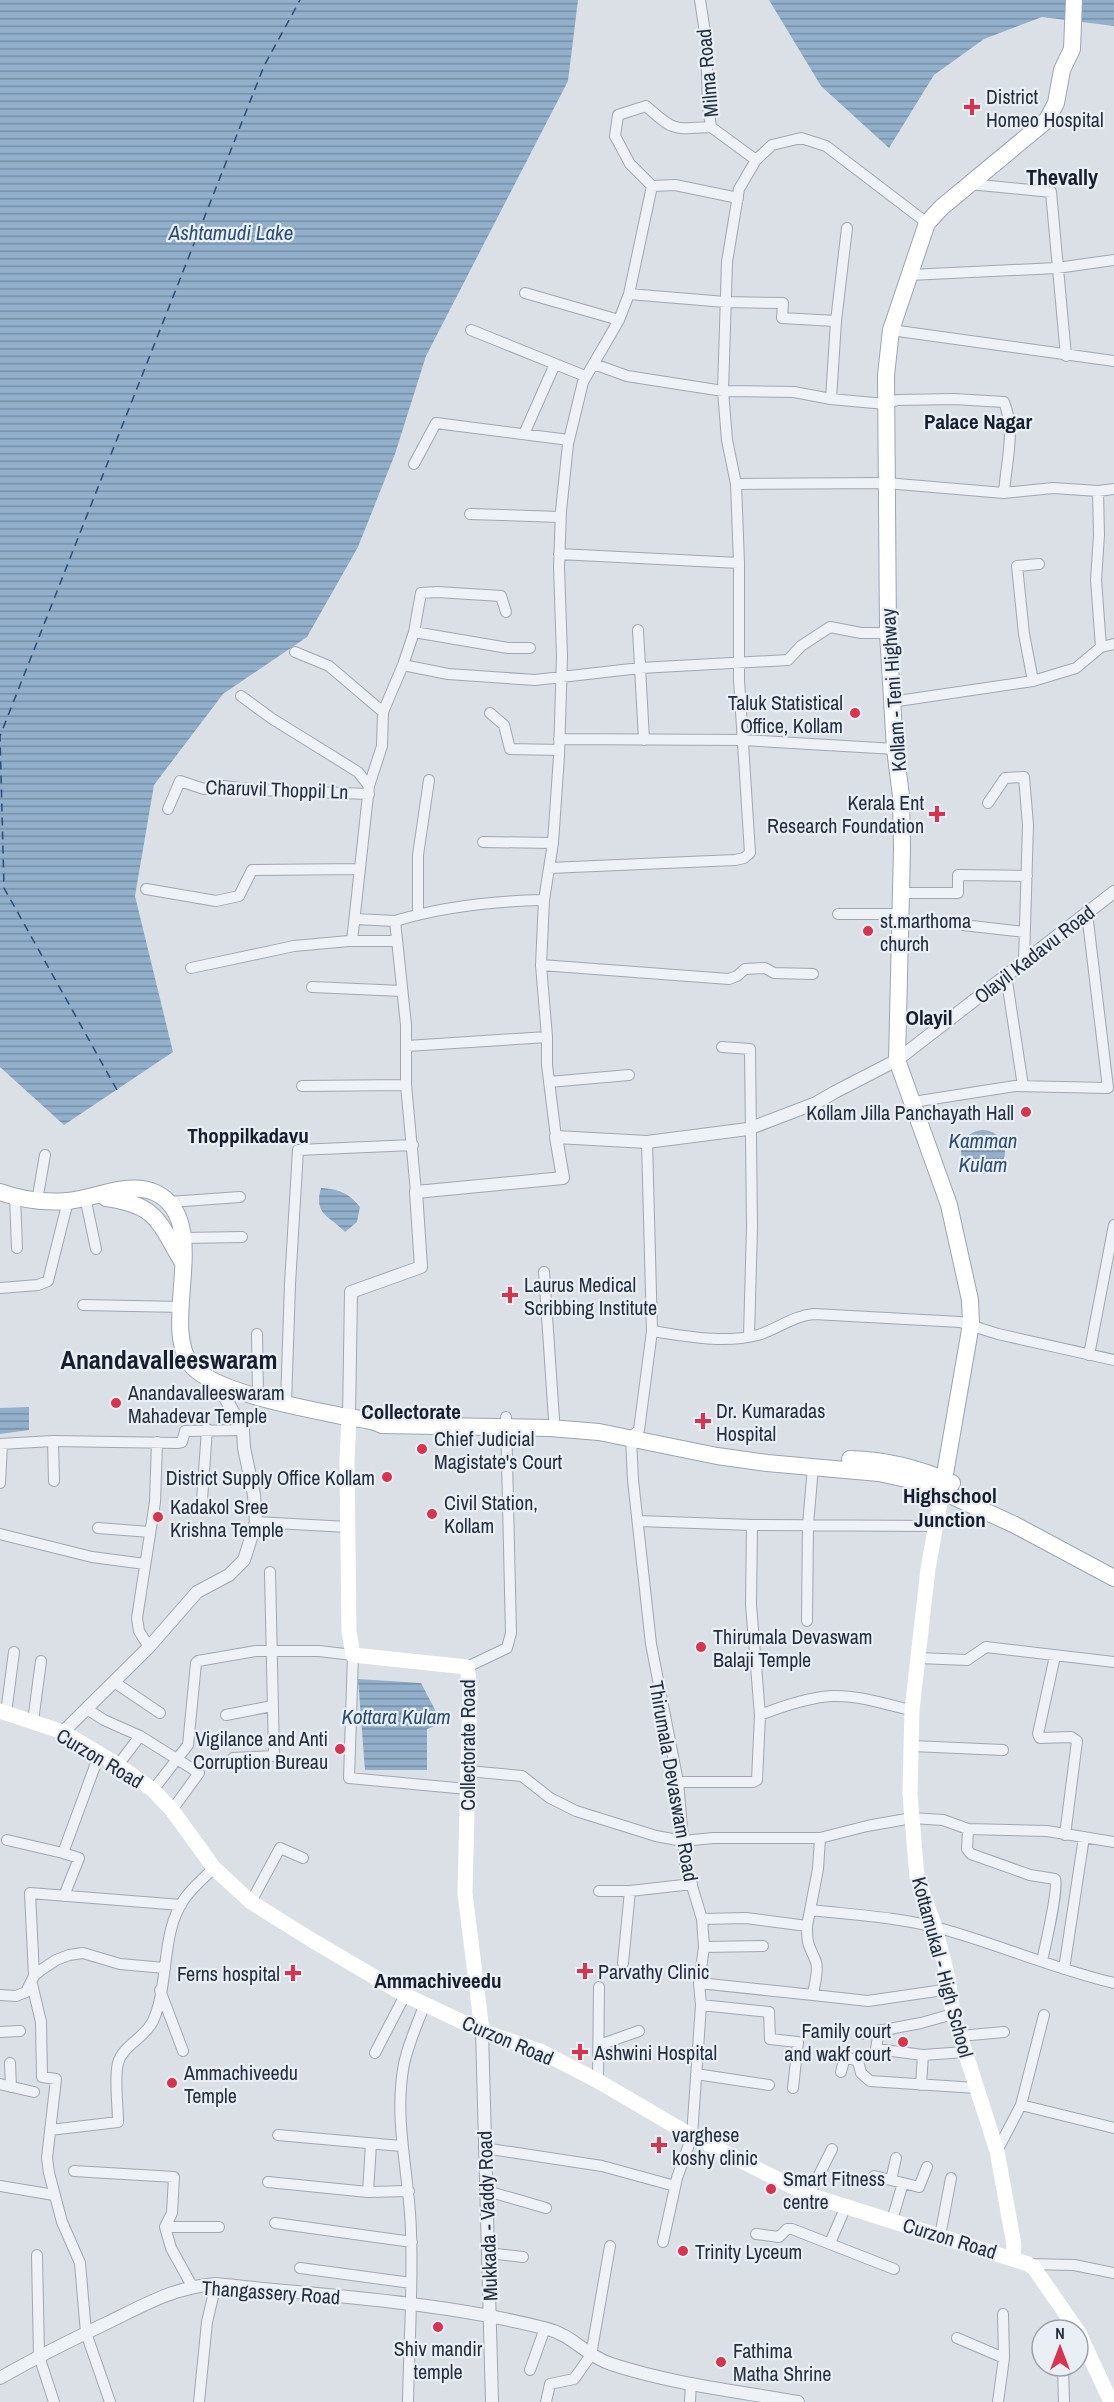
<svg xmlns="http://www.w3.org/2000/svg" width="1114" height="2402" font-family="'Archivo Narrow',sans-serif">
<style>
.water{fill:url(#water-rules)}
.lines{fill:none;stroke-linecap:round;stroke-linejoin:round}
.ferry{stroke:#2b4d75;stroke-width:1.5;stroke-dasharray:8 6;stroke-linecap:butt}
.minor-casing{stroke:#a0a7b1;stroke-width:12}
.tertiary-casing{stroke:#a0a7b1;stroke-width:14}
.primary-casing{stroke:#9aa4b4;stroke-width:18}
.minor{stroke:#eef1f5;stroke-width:10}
.tertiary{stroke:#eef1f5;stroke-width:12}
.secondary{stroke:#fff;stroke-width:15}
.primary{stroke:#fff;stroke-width:16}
.poi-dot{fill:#d9334e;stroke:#eaeff5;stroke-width:2}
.labels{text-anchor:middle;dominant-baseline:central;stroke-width:4.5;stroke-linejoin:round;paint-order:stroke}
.street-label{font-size:20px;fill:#242e3e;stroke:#eaeff5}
.poi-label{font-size:20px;fill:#242e3e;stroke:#eaeff5;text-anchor:start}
.water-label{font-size:21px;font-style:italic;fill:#2b4d75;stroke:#eaeff5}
.neighbourhood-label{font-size:21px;font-weight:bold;fill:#171f2f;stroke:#eaeff5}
.quarter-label{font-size:22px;font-weight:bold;fill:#171f2f;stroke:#eaeff5}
.district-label{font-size:26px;font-weight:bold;fill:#171f2f;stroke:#eaeff5}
</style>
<defs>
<pattern id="water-rules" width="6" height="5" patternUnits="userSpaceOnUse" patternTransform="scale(1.5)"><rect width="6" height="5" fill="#92afcb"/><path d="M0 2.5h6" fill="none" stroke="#778fa6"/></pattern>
</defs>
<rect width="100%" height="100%" fill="#dbe0e7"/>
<path class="water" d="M0,0H578L568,81L426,356L395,454L358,547L307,637L223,694L154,785L135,896L173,1052L64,1125L0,1067Z
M769,0H1114V26L1042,17L984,39L934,75L889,148L821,86Z
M961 1152a22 22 0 1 1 44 0a22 22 0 1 1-44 0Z
M321,1188C338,1189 349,1193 360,1207L357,1222L345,1232C330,1216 313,1215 321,1188Z
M29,1407V1430L0,1434V1408Z
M358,1679L421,1683L442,1723L427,1729V1770H365Z"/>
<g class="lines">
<path class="ferry" d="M117,1090L4,888L0,736L264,66L300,0"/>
<defs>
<path id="minor" d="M700,0L706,39L708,107L711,127L756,160
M969,184L1051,192L1066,356
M652,186L675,185L738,198
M927,223L826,146L801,138L772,145L756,160L739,189L727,262L723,391L727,440L736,484L886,483L1004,493L1053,488L1098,491L1114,489
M910,275L1057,268L1114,260
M525,293L619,320
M629,294L725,302L783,303L782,318L836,321
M471,330L585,376
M891,330L1114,361
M594,364L627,376L723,391L794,392L831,399L885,404L897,400L954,399L1004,402C1016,432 1006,462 1004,493
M831,399L836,321L847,228
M524,434L555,364
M414,464L436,423L569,440
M736,484L739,563
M1098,491L1099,535L1096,580L1101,647
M470,514L560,517
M638,630L644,740
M414,632L508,648H530
M295,652L329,666L383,712L382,746L369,786
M403,665L448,674L535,680L640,668L788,660L801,646L830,627L861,633H888
M1033,681L1024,634L1017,566L1039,564
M241,696L271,718L358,772L369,786L352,941
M891,702L1033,681L1076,668L1101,647L1114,644
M383,712L403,665L414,632L421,593L437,592L501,596L506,612
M490,713L504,725L510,749L559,750
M559,739L743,740L895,749
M988,803L1005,778L1024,777L1028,825L1024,960
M168,809L180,781L204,789L223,786L257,790L369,794
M483,842L553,843
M549,868L735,860L744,858L750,853L739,680V563L559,554
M146,889L216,901L239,896L252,870L360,869
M901,893H958V875L1027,876
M544,900L553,843L559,756L562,656L559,567L561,511L568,444L583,382L619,320L629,294L652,186L630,164L615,136L618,115L646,106C675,132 673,129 711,127
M418,914V855L429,780
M838,914H900
M355,919L395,921
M963,925L1025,932
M541,965L729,979L737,976L745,969L765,968L774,973L813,974
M191,968L294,946L349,941H396
M1006,975L1023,1086
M312,987L402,991
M407,1046L547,1037
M722,1047L750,1049L752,1227L749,1336
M549,1082L629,1075
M302,1086L406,1085
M913,1102L1015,1086L1108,1088L1087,913
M647,1142L652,1331L639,1430L631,1437L633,1480L651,1644L678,1782L685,1863L702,1919L704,1947L699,1983L701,2005L692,2136L677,2178L663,2242
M416,1192L406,1085V1025L395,921C444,906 494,901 544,900L541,965L547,1037V1065L556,1137
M15,1197L17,1248
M85,1197L96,1249
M37,1201L45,1155
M169,1202L240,1197
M183,1238L242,1237
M544,1272L554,1419
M0,1288L38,1285L48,1281L68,1201
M83,1305L182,1307
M652,1331C686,1336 723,1344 758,1335C778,1329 792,1316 814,1314L960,1322L998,1334L1114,1360
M257,1334L258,1396
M1089,1355L1114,1225
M286,1403L290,1284L298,1150L413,1145
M53,1441L54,1481
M0,1444L53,1441L177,1443L182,1442L185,1431L243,1430
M0,1483L2,1444
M202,1500L207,1429
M638,1521L752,1525L935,1526
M256,1522L348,1527
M98,1528L150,1532
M0,1534L92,1557L145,1564
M807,1621L808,1525L813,1467
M149,1647L139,1631L137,1618L155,1502L157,1442
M1055,1656L1038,1734L1040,1738L1071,1737L1077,1741L1065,1835
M918,1658L967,1660L986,1647L1114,1662
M467,1667L507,1648L511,1633L506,1417
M114,1682L160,1713
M87,1709L104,1720L140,1736L199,1773L172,1810
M6,1713L14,1652
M226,1715L272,1706
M760,1715C783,1706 809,1697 833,1696C859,1695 887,1705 912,1710
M33,1721L41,1661
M912,1746L1003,1750
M233,1758L274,1756L270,1572
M118,1765L140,1736
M468,1771L522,1776L550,1798L576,1811L656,1836L683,1841L713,1838H820L867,1826L912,1818L943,1820L968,1829L1047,1831L1114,1842
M678,1782H753L757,1780L760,1715L751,1605L752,1525
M153,1790L188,1745L196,1663L198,1661L256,1651H319L353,1655L349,1778L467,1789
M968,1829L967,1849L971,1854L1030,1875L1055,1879C1059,1888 1045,1947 1042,1961
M7,1840L63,1853L99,1755
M63,1853L79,1858L64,1896
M599,1891H630L692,1884
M251,1902L280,1848L303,1858
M811,1910C854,1915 897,1917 939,1928C998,1944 1054,1969 1114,1983
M702,1919L746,1918L807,1926C807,1947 809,1944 816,1962C819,1970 814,1986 813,1995L868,2001L950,1989
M807,1926L818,1869L820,1838
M704,1947L763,1946
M623,1963L630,1891
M1064,1969L1084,1837
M34,1976L30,1893L181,1905
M699,1983L813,1995
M32,1984L41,2022L42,2077L56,2079L47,2158L49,2173L62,2222L80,2263L86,2333L110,2402
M160,1990L183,2051
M0,1995L16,1996L26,1992L34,1976L41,1970L56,1960L69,1955L83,1953L120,1964L165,1968
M701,2005L769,2012L770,2039L798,2042L793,2088
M879,2030L876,2049L923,2055L965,2052
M0,2032L20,2031
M863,2034L921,2023L953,2014
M960,2036L1004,2032
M599,2045L639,2031
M375,2053L405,1995
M10,2063L11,2087
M841,2072L845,2057L858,2061L861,2073L870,2081L976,2088
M696,2074L769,2085
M598,2081L599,1987
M0,2084L34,2092
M921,2085L923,2055
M1021,2105L1114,2128
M50,2130L118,2122C118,2105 114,2078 118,2063C123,2045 145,2038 153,2021C170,1983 160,1932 185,1898C193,1887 205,1877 214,1868
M278,2135L401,2146
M484,2148L602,2166L675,2186
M997,2151L1021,2105L1044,2015
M74,2171L174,2177L172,2213L165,2227L171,2248L192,2286
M874,2176L903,2183
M891,2180L896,2158
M268,2182L368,2192L409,2191
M0,2186L54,2195
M487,2191L546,2208
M368,2192L371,2144
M809,2195L832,2149
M892,2220L903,2183L919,2187L927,2167
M275,2223L412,2242
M165,2227H219
M756,2234L779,2237L787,2229H792L894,2269
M940,2236L951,2178
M830,2243L846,2206
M488,2253L523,2257
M37,2255L39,2356L54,2402
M1028,2264L1074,2265L1114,2273
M300,2268L411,2283
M957,2338L1004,2358L1003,2314
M1063,2366L1064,2402
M530,2370L545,2328
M199,2402L207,2322L216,2284
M408,2402C409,2346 413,2289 411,2233C410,2176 393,2121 404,2064C408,2044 418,2023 425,2003
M546,2402L550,2384L574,2379L591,2355L610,2246
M690,2402L691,2383
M998,2402L1004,2358"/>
<path id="tertiary" d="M349,1417L351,1292L421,1267L416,1192L563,1178L556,1137L647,1142L748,1129L816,1103L835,1092L897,1060L1114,892
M63,1732L149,1647L197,1592L229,1575L244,1560L256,1522L254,1495L244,1448L243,1430L217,1383
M482,2031L492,2402
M0,2378C35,2358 71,2340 107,2323C144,2305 174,2287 216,2284C325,2296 437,2301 544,2328C574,2335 584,2355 611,2364C672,2384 736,2391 798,2402"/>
<path id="primary" d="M0,1192C22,1200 43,1203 67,1201C95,1199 129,1180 156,1193C214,1222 157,1328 193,1367C219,1394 309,1409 347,1417C359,1419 371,1419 382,1425L550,1428L599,1432L717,1456L767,1463L879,1473L911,1480L952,1496L1015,1525L1114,1578
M106,1198C157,1205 158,1221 182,1261
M850,1459C886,1460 919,1468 952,1483
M942,1491L971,1324L970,1300L949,1205L897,1060L902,849L901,796L895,749L888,633L886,375L891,330L927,223L942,207L1047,120L1056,103L1062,70L1072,49L1074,0"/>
</defs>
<use href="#minor" class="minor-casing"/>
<use href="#tertiary" class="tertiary-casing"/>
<use href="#primary" class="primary-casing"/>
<use href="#minor" class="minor"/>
<use href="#tertiary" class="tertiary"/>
<path class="secondary" d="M349,1417L347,1461L349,1631L353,1655L467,1667L470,1688L465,1893L482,2031
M942,1491L928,1569L912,1710L910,1794L917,1877L935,1927L948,1978L953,2014L997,2151L1014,2245L1013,2258
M0,1711L63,1732L118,1765L153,1790L172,1810L214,1868L251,1902L310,1939L405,1995L482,2031L540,2051L598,2081L692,2136L809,2195L1028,2264L1034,2268L1077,2330
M1078,2331L1111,2402"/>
<use href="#primary" class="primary"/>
</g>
<g class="poi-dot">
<path d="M969 98h6v6h6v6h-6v6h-6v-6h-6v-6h6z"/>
<circle cx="855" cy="713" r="6"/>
<path d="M934 805h6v6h6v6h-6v6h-6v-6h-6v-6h6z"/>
<circle cx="868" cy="931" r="6"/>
<circle cx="1026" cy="1112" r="6"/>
<path d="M507 1286h6v6h6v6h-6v6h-6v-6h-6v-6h6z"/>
<circle cx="116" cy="1403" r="6"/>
<path d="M700 1412h6v6h6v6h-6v6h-6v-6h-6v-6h6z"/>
<circle cx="422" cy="1449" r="6"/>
<circle cx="387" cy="1477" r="6"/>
<circle cx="432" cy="1514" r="6"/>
<circle cx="158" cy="1517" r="6"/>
<circle cx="701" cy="1647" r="6"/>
<circle cx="340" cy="1749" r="6"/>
<path d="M582 1962h6v6h6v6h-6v6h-6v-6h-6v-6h6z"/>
<path d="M290 1964h6v6h6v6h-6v6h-6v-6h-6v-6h6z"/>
<circle cx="903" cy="2042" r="6"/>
<path d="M577 2043h6v6h6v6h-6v6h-6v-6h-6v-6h6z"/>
<circle cx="172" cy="2083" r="6"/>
<path d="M656 2136h6v6h6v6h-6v6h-6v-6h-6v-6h6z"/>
<circle cx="771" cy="2189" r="6"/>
<circle cx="683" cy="2251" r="6"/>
<circle cx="438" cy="2327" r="6"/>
<circle cx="721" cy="2362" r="6"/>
</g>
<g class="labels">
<g class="street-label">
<text transform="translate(707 73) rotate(-95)">Milma Road</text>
<text transform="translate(893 690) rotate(-94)">Kollam - Teni Highway</text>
<text transform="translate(277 789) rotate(2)">Charuvil Thoppil Ln</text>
<text transform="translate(1034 954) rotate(-38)">Olayil Kadavu Road</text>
<text transform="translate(467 1745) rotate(-90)">Collectorate Road</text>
<text transform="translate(100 1758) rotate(31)">Curzon Road</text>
<text transform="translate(674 1781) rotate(80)">Thirumala Devaswam Road</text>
<text transform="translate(943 1967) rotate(75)">Kottamukal - High School</text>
<text transform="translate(508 2040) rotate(23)">Curzon Road</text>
<text transform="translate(487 2216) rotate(-92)">Mukkada - Vaddy Road</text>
<text transform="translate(950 2238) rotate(17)">Curzon Road</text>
<text transform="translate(271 2292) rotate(4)">Thangassery Road</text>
</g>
<g class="poi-label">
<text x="986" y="96">District<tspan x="986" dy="23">Homeo Hospital</tspan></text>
<text x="843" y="702" text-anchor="end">Taluk Statistical<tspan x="843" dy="23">Office, Kollam</tspan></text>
<text x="924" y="802" text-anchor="end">Kerala Ent<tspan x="924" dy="23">Research Foundation</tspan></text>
<text x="880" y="920">st.marthoma<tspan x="880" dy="23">church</tspan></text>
<text x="1014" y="1112" text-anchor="end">Kollam Jilla Panchayath Hall</text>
<text x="524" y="1284">Laurus Medical<tspan x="524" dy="23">Scribbing Institute</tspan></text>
<text x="128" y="1392">Anandavalleeswaram<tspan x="128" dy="23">Mahadevar Temple</tspan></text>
<text x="716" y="1410">Dr. Kumaradas<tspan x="716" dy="23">Hospital</tspan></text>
<text x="434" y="1438">Chief Judicial<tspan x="434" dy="23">Magistate's Court</tspan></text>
<text x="375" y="1477" text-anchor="end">District Supply Office Kollam</text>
<text x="444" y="1502">Civil Station,<tspan x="444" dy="23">Kollam</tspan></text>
<text x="170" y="1506">Kadakol Sree<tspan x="170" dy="23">Krishna Temple</tspan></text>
<text x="713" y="1636">Thirumala Devaswam<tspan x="713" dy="23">Balaji Temple</tspan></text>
<text x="328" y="1738" text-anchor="end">Vigilance and Anti<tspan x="328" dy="23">Corruption Bureau</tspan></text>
<text x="598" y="1971">Parvathy Clinic</text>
<text x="280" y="1973" text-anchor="end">Ferns hospital</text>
<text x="891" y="2030" text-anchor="end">Family court<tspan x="891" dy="23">and wakf court</tspan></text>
<text x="594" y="2052">Ashwini Hospital</text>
<text x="184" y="2072">Ammachiveedu<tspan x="184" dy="23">Temple</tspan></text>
<text x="672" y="2134">varghese<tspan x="672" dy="23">koshy clinic</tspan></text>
<text x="783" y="2178">Smart Fitness<tspan x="783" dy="23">centre</tspan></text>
<text x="695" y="2251">Trinity Lyceum</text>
<text x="438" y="2348" text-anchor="middle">Shiv mandir<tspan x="438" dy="23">temple</tspan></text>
<text x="733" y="2350">Fathima<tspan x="733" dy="23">Matha Shrine</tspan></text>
</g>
<g class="water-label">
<text x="231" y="232">Ashtamudi Lake</text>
<text x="983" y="1140">Kamman<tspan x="983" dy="24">Kulam</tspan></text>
<text x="396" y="1716">Kottara Kulam</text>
</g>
<g class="neighbourhood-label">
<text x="978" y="421">Palace Nagar</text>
<text x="929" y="1017">Olayil</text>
<text x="248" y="1135">Thoppilkadavu</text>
<text x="411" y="1411">Collectorate</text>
<text x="950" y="1495">Highschool<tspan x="950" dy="24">Junction</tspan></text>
<text x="438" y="1980">Ammachiveedu</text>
</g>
<g class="quarter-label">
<text x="1062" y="177">Thevally</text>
</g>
<g class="district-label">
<text x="169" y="1359">Anandavalleeswaram</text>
</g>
</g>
<g transform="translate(1060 2348)"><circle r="28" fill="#eaeff5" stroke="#9ba2ac" stroke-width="1.5"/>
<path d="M0-4.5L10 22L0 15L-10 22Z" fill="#d9334e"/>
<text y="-9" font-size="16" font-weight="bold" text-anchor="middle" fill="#242e3e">N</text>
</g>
</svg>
